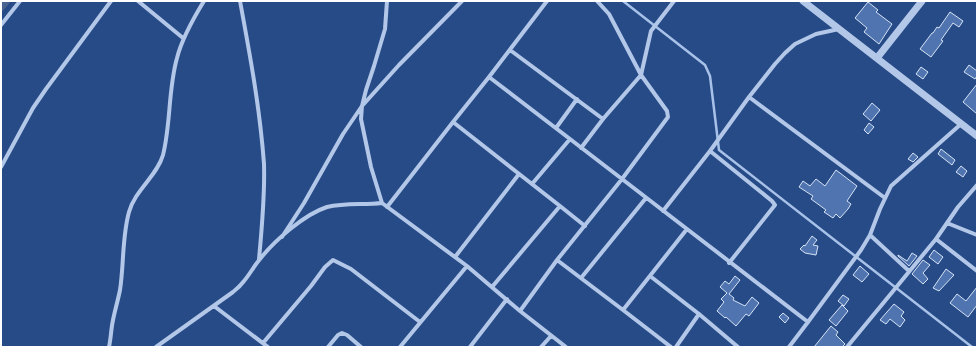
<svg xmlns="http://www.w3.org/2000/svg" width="978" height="348" font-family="'Alegreya Sans',sans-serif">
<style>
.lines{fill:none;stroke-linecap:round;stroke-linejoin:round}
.stream{stroke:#a7c1e9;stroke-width:2.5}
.canal{stroke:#49628e;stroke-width:8}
.building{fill:#4f74af;stroke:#d6e3f7}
.minor{stroke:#b3c7e8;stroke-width:4}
.tertiary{stroke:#b3c7e8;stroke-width:7}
</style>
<rect width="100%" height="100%" fill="#274b87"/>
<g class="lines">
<path class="stream" d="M623,1L705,65L710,76L719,150L972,347"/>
<path class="canal" d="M1,7L6,1"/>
</g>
<path class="building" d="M868,2L878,10L876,12L892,24L879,44L864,32L867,28L855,18Z
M950,12L963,21L959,27L953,23L941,40L943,41L931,57L920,49L932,33H933L937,27L939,28Z
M969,65L977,71V76L975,79L964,72Z
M921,67L928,72L923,79L916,74Z
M977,84V114L963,102Z
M872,103L880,110L871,121L863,114Z
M869,123L874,127L868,134L864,130Z
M941,149L955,160L952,165L938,154Z
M913,153L918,157L913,162L908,159Z
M961,166L967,171L963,177L956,172Z
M836,170L857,186L847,201L851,204L848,209L840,218L836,214L833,218L824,212L826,210L811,199L813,196L799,187L803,181L810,186L816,179L825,186Z
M812,236L817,240L813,245L818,246L816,255L805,253L800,249L804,245L805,246Z
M934,250L943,257L938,264L929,257Z
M912,253L917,256L909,266L898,256V255L907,261Z
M923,260L930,265L923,273L928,279L923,284L912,274Z
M860,266L869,274L862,282L853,275Z
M946,269L954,275L939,291L933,288Z
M735,276L740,280L729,294L734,298L733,300L745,306L752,297L759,303L749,316L746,314L736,326L726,317L725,318L717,311L724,302L721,299L727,293L720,287L725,281L729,284Z
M977,287V305L968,317L950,303L957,294L966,301Z
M843,295L849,299L844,306L838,301Z
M894,304L904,312L901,316L905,320L900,327L890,319L886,324L880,320Z
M842,305L848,311L836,326L829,320Z
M783,313L789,318L785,323L779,317Z
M831,326L838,332L836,335L845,344L842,347H814Z"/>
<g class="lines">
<path class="minor" d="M138,1L183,38
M240,1C250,55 260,109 264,164C265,196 262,227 259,259
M387,1L385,29L374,66L366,90L362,106L361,119L371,167L382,203L467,266L520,311L566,347
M1,25L20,1
M510,50L603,119
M489,77L547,1
M749,97L885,198
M453,122L489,77L570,139
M556,128L577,99
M581,148L603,119L641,75L651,31L674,1
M710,151L772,201L775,205L729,263
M1,167L33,108L46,89L111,1
M532,184L570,139L622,179L668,117L667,111L641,75L609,14L597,1
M387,207L453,122L560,206
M663,211L710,151L749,97L775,64L785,53L795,44L816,34L839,29
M947,223L977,235
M687,229L808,322L789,347
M870,235L909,271
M282,237L304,203L343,134L362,106L399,65L462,1
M936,239L958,207L977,185
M455,257L519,174
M650,276L699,314L738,347
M581,278L646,198
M492,287L560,206L585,226
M214,306L268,347
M623,310L671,347
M520,311L557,260L622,179L687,229L623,310L557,260
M808,322L861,250L870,235L880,209L891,186L961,124
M263,343L311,286L325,267L333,260L351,269L420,322
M109,347C111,338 111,329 113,320C115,310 118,300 120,290C124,264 122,237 129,212C135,190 157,176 163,155C171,123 168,90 177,58C182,38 193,19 204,1
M156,347L233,292C237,289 241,285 244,281C250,274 254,266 260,259C275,240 305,214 327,207C345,203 364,205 382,203
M328,347L338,335L342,333L347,335L361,347
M400,347L467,266
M470,347L507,299
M541,347L551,336
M676,347L699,314
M847,347L936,239L977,271"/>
<path class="tertiary" d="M803,1L977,136
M877,58L922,1"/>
</g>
<rect width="978" height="348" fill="none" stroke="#ffffff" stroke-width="4"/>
</svg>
